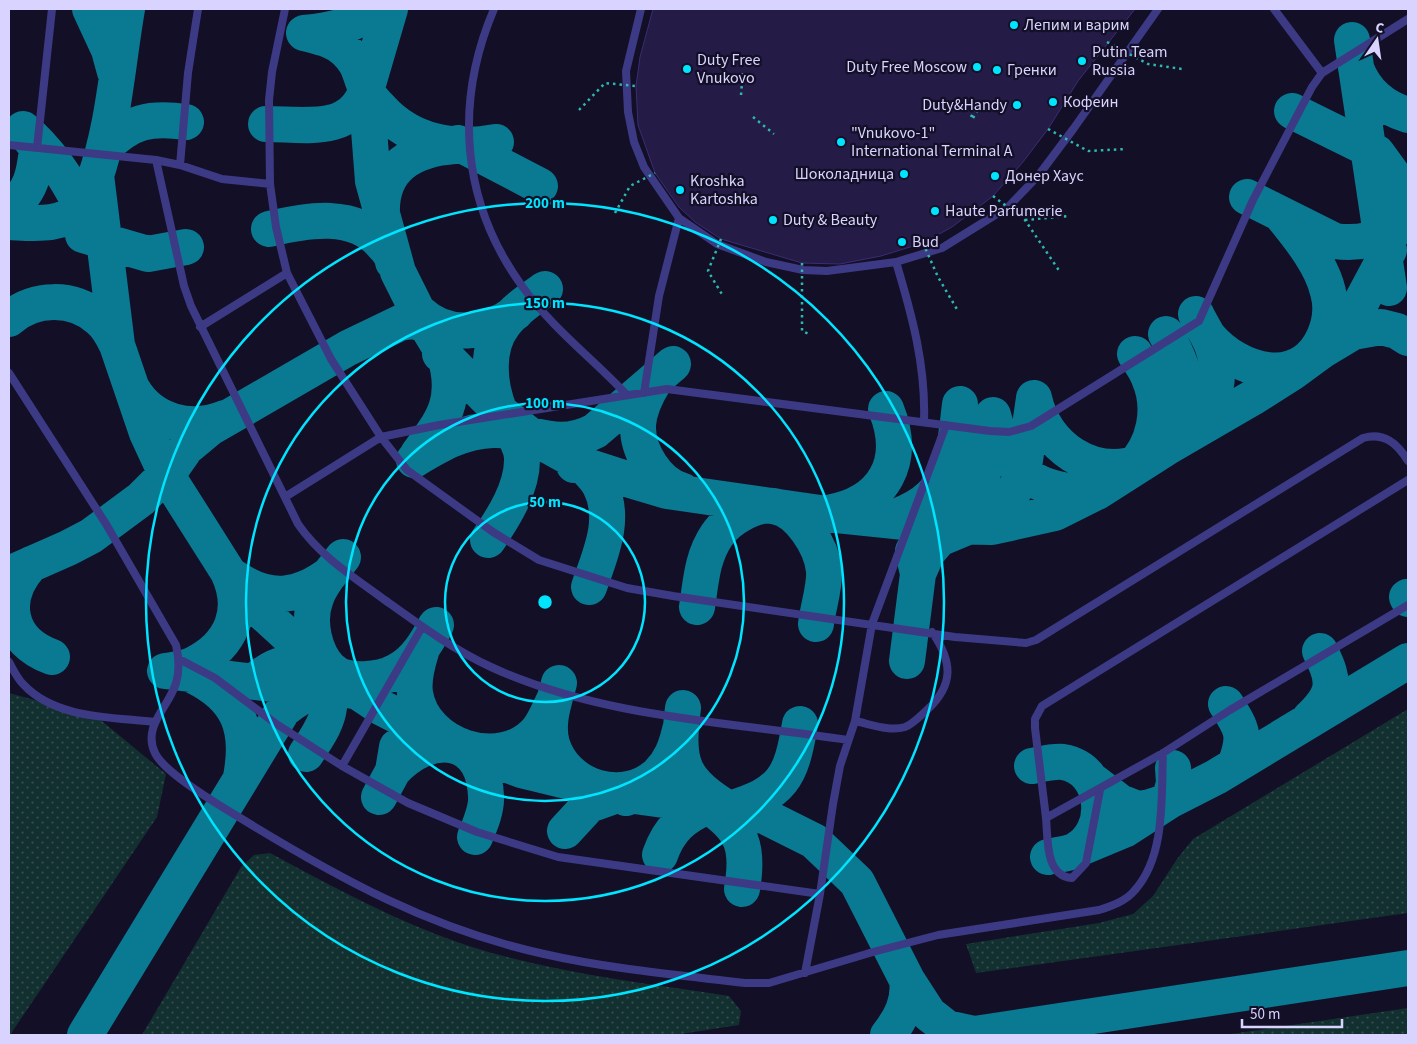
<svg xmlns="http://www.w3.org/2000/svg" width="1417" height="1044" font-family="'Source Sans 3',sans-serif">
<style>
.grass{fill:url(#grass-dots)}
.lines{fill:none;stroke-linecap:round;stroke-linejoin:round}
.taxiway{stroke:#0a7a92;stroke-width:36}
.building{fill:#241b47;stroke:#3b2d73}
.path{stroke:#2fb8b0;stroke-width:2.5;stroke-dasharray:2.5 4;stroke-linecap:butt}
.service{stroke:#3d3a85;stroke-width:8}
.path-bridge{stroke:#2fb8b0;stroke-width:2.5;stroke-dasharray:2.5 4;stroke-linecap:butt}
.ring{fill:none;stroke:#00e5ff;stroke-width:2.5}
.poi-dot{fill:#00e5ff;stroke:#130f26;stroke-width:2}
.labels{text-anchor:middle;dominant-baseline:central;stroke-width:4.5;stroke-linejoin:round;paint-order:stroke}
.poi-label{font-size:16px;fill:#d9d4ff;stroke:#130f26;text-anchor:start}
.centre{fill:#00e5ff;stroke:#130f26;stroke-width:2.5}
.ring-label{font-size:15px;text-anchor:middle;font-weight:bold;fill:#00e5ff;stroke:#130f26;stroke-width:4.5;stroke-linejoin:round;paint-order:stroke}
</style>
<defs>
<pattern id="grass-dots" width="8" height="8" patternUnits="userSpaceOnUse" patternTransform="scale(1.25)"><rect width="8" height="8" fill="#12302f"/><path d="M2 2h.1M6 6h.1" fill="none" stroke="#344d4e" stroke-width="1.8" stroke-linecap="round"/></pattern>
</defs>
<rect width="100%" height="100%" fill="#130f26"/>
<path class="grass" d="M9,693L97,717L166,774L157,817L10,1035Z
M1408,709V913L976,973L966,944L1099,923L1133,914L1153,896L1177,859L1193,839Z
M270,853C335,888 401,924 472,947C554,973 644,983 729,996L741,1011L739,1025L675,1035H142L241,867L254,855Z
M1408,1008V1035H1224Z"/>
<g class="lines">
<path class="taxiway" d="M90,9L109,50L115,72
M390,9L366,91L373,181L398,272L417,310L445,356L500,412L531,436L583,465L617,476L667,491L827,514L943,526L992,527L1055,513L1097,492L1166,448L1252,398L1293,372L1323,350L1353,332L1381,327L1397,331L1408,338
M304,33C319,37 335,40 346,51C361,65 359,75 367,91C370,98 376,104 381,109C411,142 454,150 496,142
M304,33C333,30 354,25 378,9
M1352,40L1389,288
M1356,68C1365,92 1384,108 1408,115
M266,124C302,124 351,135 366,91
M29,134C59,163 72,187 90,224
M458,143L540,186
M104,148C130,121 150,117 186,122
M96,175L117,345L147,433L166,474L228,572L262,612L321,666L333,671L358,692L382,708L455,745L521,770L620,794L729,809L764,816L814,841L857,882L907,980L929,1014L947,1028L979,1035
M1247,197L1335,241C1360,245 1379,238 1401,227L1402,193L1393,175L1377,153L1292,111
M9,207C31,195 35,171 37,148L23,129
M382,214C380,167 413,149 455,146
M9,222C34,223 61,227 81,208C88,201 91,189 94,181C114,125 117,67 127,9
M269,229C307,220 355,211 383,245C388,250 392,255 393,262
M83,235L148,254L186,247
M420,313C447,339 489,334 516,312
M9,319C34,297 73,296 99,319C108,326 112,335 117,345
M1166,334C1188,373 1195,402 1170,442
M1208,336C1239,373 1300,390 1324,337C1330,323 1332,306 1328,292C1322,265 1300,238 1283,217
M1336,342L1349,325L1389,250
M654,382C646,395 639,409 638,425C637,451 657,484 683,491
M133,390C152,422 191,432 225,418
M1034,398C1044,446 1092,480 1141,462
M993,415C1006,473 1038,494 1097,492
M1190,432C1214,411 1224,376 1212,345C1208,334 1201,325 1196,314
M418,454C444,419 458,400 445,356L440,354
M414,460C439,445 462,431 493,430C533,429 554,452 595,431L673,364
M574,465H583C588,471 596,478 600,486C617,519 600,555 589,587
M1131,468C1155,445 1162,408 1149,378C1146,369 1140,362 1135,354
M828,513C885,503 907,461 886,409
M886,520C952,499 953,465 960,404
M922,523C940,516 967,507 977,489C987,470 989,438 992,417
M488,540C503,518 522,489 522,460C523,442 507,427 500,412C489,386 485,348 504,324C514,310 531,299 545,289
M343,557C333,570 321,583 316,598C307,621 314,653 331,670C347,684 381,680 397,671C416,661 426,643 436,625
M31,564C0,598 7,641 52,657
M9,574L68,548L91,536L141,499L172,468L186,448L210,428L348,348L400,323L411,321L439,326
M918,574L927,553L939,539L982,521L1003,506L1010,498L1023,474L1034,398
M235,578C269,601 298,598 330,574
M1407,597L1408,599
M697,607C701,581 702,557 717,535C727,520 754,503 773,506C799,509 822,547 824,571C825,587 818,607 816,624
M421,652C417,665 413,679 415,693C423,747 502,773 538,730C545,721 549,710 554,700
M907,661L918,574L913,551
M165,671L279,685
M167,671C176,669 186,668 194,664C232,645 246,610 228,572
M194,676C239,698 250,729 241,777
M254,682C275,662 294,659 321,666C338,704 328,722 306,754
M559,683C554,702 546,723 552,744C565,788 624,806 658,774C671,761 676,747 680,730
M1226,704C1243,730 1246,736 1235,765
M683,708C676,762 681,781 729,809C783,793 791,778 800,724
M1310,718C1335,694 1336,682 1320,651
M1032,766C1042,764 1053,761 1063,762C1106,769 1112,832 1074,851C1067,854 1056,855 1048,857
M393,771C430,731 483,734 486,796C487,809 480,825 475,837
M1094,782L1120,802L1135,808L1144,809L1169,801L1216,777L1408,661
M379,797L393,771L397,747
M565,831L589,805L620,794L626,798
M1076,850L1124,830L1169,801L1174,783L1173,768
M660,855C669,829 683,817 708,806C743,829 749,848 742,889
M85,1035L283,710C309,689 325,684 358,692
M888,1035C901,1019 910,1001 907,980
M968,1035L1408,968"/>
</g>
<path class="building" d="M653,9H1135L1078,81L1048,129L1023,162L993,196L952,227L923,243L881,256L840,264L802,263L721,239L695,222L679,207L655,173L638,125L636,86L640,57Z"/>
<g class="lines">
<path class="path" d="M741,95L743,70
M753,117L774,134
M971,117L979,101
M973,118L982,103
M1025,220L1069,216"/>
<path class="service" d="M285,9L272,72L269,100L270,184L276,227L287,273L331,359L381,437L407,470L493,532L539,560L627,588L673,596L955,637L1026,643L1036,640L1363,438C1384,432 1397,443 1408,461
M494,9C454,103 461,202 522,286C551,327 593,359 627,395
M641,9L626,71L628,112L634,142L644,167L679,218L717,244L766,262L803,270L827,271L896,262L942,248L1008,207L1038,176L1074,128L1158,9
M1274,9L1322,73
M9,145L156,160L180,165L188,73L198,9
M37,148L52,9
M156,160L184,286L191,306L298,524C320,556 352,576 382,598C417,623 452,649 491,667C602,718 730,722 848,740
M180,165L222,179L270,184
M896,262C912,315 926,366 924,422
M200,327L287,273
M9,373L106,524L176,645C179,658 180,670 176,683C169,707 142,726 155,753C164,773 222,807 242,819C340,879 431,929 544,954C610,969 678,975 745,983H769L873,952L938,935L1099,910C1112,906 1126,901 1135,890C1166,855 1161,797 1163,753
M644,393L659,296L679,218
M1408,480L1042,706L1035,719V728L1046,818L1163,753L1230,710L1408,605
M285,497L381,437L439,425L667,389L990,431L1009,432L1031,426L1199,321L1253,200L1312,87L1322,73L1408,19
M179,659L215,678L275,723L342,766L408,803L477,832L558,857L820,894
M9,662C13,669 17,678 23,684C55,719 112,717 155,722
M855,721C870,724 890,732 905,727C913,724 920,716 927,710C954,685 953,662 932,632
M342,766L422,627
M1046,818C1048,839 1045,876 1072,878L1086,863L1100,790
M805,973L820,894L833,804L840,766L855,721L872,624L946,425"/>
<path class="path-bridge" d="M1107,42L1148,64L1182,69
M579,110L605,83L636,86
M1048,129L1088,151L1126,149
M993,196L1025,220L1060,272
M615,213L630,186L655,173
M721,239L708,271L723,296
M923,243L938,277L958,311
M802,263V331L811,335"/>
</g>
<g class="ring">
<circle cx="545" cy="602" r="100"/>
<circle cx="545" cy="602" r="199"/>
<circle cx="545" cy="602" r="299"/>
<circle cx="545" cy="602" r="399"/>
</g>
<g class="poi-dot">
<circle cx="1014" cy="25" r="5"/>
<circle cx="1082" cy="61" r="5"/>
<circle cx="977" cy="67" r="5"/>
<circle cx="687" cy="69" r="5"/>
<circle cx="997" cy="70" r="5"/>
<circle cx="1053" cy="102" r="5"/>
<circle cx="1017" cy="105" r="5"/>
<circle cx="841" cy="142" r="5"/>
<circle cx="904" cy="174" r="5"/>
<circle cx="995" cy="176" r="5"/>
<circle cx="680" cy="190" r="5"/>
<circle cx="935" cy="211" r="5"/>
<circle cx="773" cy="220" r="5"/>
<circle cx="902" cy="242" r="5"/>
</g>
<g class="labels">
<g class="poi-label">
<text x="1024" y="25">Лепим и варим</text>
<text x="1092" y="52">Putin Team<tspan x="1092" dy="18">Russia</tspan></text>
<text x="697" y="60">Duty Free<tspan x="697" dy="18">Vnukovo</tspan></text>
<text x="967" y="67" text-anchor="end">Duty Free Moscow</text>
<text x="1007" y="70">Гренки</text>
<text x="1063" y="102">Кофеин</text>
<text x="1007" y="105" text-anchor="end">Duty&amp;Handy</text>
<text x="851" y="133">"Vnukovo-1"<tspan x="851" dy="18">International Terminal A</tspan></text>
<text x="894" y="174" text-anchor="end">Шоколадница</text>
<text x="1005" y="176">Донер Хаус</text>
<text x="690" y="181">Kroshka<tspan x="690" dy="18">Kartoshka</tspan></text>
<text x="945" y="211">Haute Parfumerie</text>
<text x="783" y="220">Duty &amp; Beauty</text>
<text x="912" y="242">Bud</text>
</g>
</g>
<circle cx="545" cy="602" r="8" class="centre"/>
<g class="ring-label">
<text x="545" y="208">200 m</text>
<text x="545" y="308">150 m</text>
<text x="545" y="408">100 m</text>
<text x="545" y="507">50 m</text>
</g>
<rect width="1417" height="1044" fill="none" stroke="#d9d4ff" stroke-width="20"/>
<g transform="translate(1377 40) rotate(13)" stroke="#130f26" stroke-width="4" paint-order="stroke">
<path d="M0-4L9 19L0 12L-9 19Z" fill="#d9d4ff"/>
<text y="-8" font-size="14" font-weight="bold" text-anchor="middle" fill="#d9d4ff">С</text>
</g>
<path d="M1242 1019v8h100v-8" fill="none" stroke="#d9d4ff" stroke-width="2.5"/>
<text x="1250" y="1019" font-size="15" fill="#d9d4ff" stroke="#130f26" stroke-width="4" paint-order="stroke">50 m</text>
</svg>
